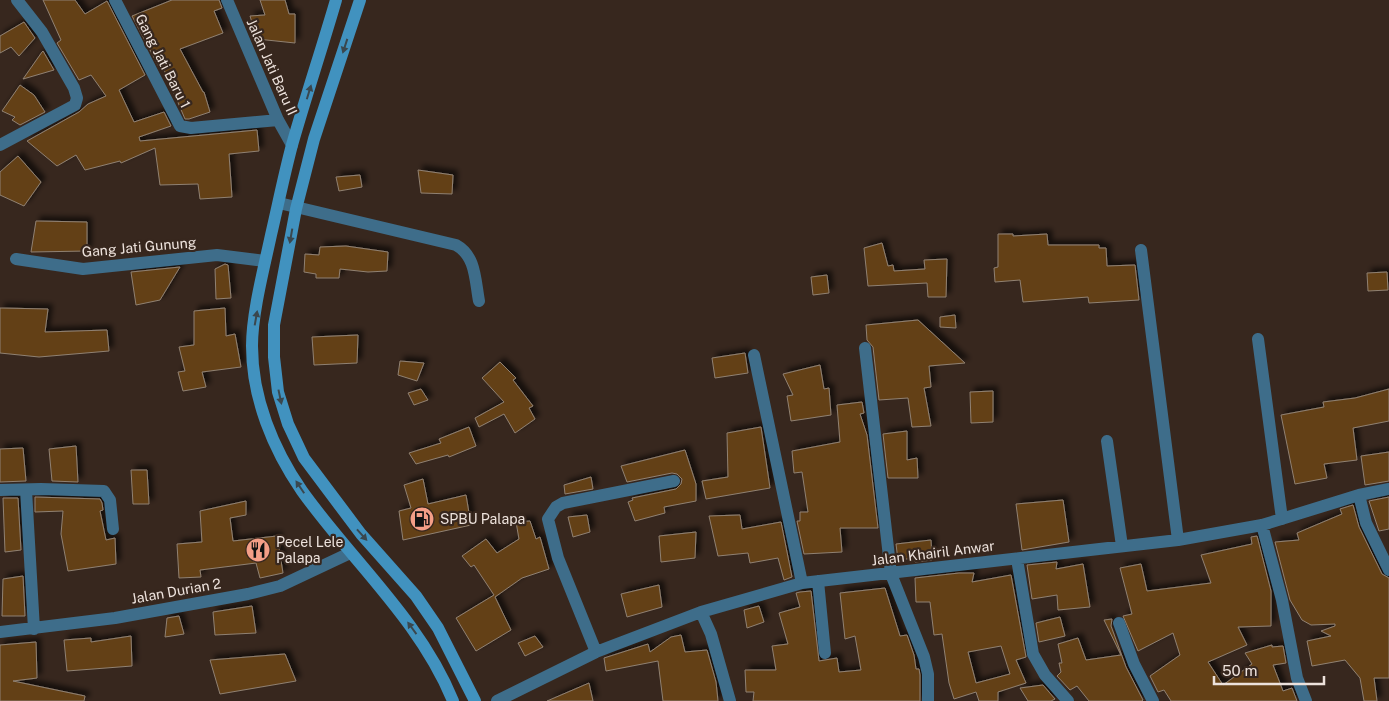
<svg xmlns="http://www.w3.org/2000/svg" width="1389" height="701" font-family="'Public Sans',sans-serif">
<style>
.building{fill:#634017;stroke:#908172;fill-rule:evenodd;filter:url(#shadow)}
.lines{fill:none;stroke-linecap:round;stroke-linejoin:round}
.street{stroke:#3e6d8a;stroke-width:12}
.secondary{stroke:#4192bf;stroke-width:12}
.oneway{fill:#3a474e}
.labels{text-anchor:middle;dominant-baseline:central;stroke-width:4.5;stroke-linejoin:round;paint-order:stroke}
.street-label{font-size:14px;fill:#ede2dc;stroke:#37271e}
.poi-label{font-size:14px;fill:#ede2dc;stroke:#37271e;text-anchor:start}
</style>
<defs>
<filter id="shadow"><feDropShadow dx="4.5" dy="-4.5" stdDeviation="2.5" flood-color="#0009"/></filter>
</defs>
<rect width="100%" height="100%" fill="#37271e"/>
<path class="building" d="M43,0H75L85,14L107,1L145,75L119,90L134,122L164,112L171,126L139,137L140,141L257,130L259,151L229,154L232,197L200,199L198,184L160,185L155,148L121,163L120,161L85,170L76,155L57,166L27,141L79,112L88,104L106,96L91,75L79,80L57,43L61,40Z
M172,0H219L222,8L214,11L223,33L180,49L203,92H204L210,112L189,119H185L162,65L159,67L132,16Z
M260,0H285L289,14H295V43L257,39L250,16L265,15Z
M24,22L35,38L19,56L11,47L0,53V36Z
M43,51L54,70L23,79L42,52Z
M20,85L34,95L45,112L20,125L12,120L15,117L2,111Z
M18,156L41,182L24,206L0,195V172Z
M418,170L453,175L452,194L421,193Z
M360,175L362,187L339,191L336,177Z
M36,221L87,222V251L31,252Z
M998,234H1013V236L1047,234L1048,245H1099V248H1106L1107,266L1135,265L1139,300L1089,303L1088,297L1023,302L1020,280L995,282L994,268L998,267Z
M882,243L888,266L893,265L894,271L925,269L924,260L947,259L946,297H928L927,283L868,286L864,248Z
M346,246L388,252L387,271L368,272L340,269L339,278H316V274L304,272L305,254L319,255L320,247Z
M225,264L228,265L231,298L216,299L215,269Z
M180,267L160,300L136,305L131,272Z
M1387,272L1388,290L1368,291L1367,273Z
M827,275L829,293L813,295L811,277Z
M0,308L48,309L45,332L107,330L109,351L39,357L0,353Z
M225,308L226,336L235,334L241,367L202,372L206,387L183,391L178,372L185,371L179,347L194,345V311Z
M955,315L956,328L940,327V317Z
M918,320L965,363L929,366L931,387L924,388L931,426L912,427L908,398L879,400L873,347L867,340L866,325Z
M358,335L357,363L314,365L312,337Z
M745,353L748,373L715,378L712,358Z
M400,361L424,363L417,381L398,375Z
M500,362L516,378L513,380L533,406L529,408L535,419L515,433L504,414L479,427L475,418L504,402L482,378Z
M820,365L824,389L829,388L831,415L791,421L787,396L793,395L783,374Z
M421,389L428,400L414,405L408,393Z
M1389,389V421L1353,428L1357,460L1324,464L1327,478L1295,484L1281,415L1324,407L1323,402L1355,398Z
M993,391V422L971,423L970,392Z
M862,402L864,413L860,414L867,435L878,528H840L842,552L804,554L797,521H800V512H808L802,472L794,473L792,451L840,442L837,405Z
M469,427L476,446L449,457L448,455L416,464L409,453L441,443L439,439Z
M761,427L770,488L706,499L702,481L728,477L727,433Z
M907,431V460L917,458L918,478H888L883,434Z
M76,446L78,482L52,481L49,449Z
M23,448L26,481L0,482V449Z
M685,450L696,484V501L664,507L665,513L635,521L628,502L633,500L632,498L676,489L681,484L682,479L677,474L672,473L627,482L621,466Z
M1389,452V481L1365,485L1361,456Z
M131,470H147L149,504H133Z
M591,477L593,489L565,494L564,485Z
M423,479L428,504L466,495L471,525L403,540L399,511L411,508L404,485Z
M35,497L100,499L102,503L103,510L100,511L106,540L115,538L116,564L68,571L61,534L63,511L35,512Z
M1389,497V529L1379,531L1369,501Z
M3,498H18L21,550L5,552Z
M1063,500L1069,542L1022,550L1016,504Z
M246,501V515L230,518L233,541L277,536L283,573L260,578L256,563L200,570L201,577L179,578L177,544L202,542L200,511Z
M1353,505L1359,527L1382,574L1389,578V678H1374L1377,701H1364L1360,678L1345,660L1312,666L1307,641L1331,636L1321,631L1335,626V624L1311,625L1302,620L1290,600L1275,542L1299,540L1297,533L1342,514L1340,509Z
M587,515L590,532L573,537L568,517Z
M740,515L742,529L781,522L792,577L784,580L778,558L750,563L748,553L718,556L709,516Z
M530,521L536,539L540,537L549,569L522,578L495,597L511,630L476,651L456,618L494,595L474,565L471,567L462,556L486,539L497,553L519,539L516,522Z
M696,532L695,558L661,562L659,536Z
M1257,536L1271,591V626L1238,627L1247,645L1208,662L1223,685L1252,664L1245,653L1272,645V647L1283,646L1286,663L1273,665L1283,691L1292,688L1297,701H1171L1164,690L1158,692L1150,676L1180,655L1173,633L1138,651L1123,616L1132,614L1120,568L1141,564L1147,591L1211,583L1201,555L1252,544L1251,537Z
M931,540L932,560L915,562V558L898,560L896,544Z
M1057,562L1056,569L1083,564L1090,607L1058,610L1057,595L1032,599L1027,565Z
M959,573H974L972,582L1011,575L1026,657L1016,660L1026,683L998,692V701H979L976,692L954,699L949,683L942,634L934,635L930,602H916L915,578ZM1001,646L1010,674L976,683L968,652Z
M23,576L25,616H2L3,579Z
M659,585L662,607L627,617L621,594Z
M885,588L900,636L907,635L914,655L916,669H919L920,675V701H753L754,692H746L745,670H776L772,646L788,644L779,613L800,607L796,593L800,592L811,591L819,661L837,658L839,672L861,670L855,636L845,639L840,593Z
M252,606L256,633L215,635L213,612Z
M759,606L764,622L747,628L744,610Z
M179,616L184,634L165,637L167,618Z
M1060,617L1065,636L1039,642L1036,623Z
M1112,619L1111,626L1126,667L1143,700L1142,701H1089L1077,686L1070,690L1057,676L1061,672L1059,663H1062L1058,644L1078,638L1086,660L1121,655L1104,620Z
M681,635L685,652L707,650L716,682L718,701H663L658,661L606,671L604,658L648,644L650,652L671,637Z
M131,636L132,666L67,671L64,640L91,638V642Z
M535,636L543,647L525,656L518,643Z
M36,642L37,678L13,681L85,696L84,701H0V645Z
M285,654L296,681L220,694L210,660Z
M589,683L593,701H547Z
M1043,685L1055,699L1051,701H1028L1020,688Z"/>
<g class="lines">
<path class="street" d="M115,0L180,126L191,128L278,120
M227,0L278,120L292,145
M0,145L75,105L77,98L74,88L42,32L17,0
M279,203L456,245C476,256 475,280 479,301
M1141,250L1178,540
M16,259L83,269L217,255L265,261
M1258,339L1282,519
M865,348L891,574L924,657L928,674V701
M754,355L802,583
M1107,441L1122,546
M0,490L41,489L104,491L110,500L113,529
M26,490L34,629
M1359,495L1366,523L1389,570
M1262,525L1282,600L1297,678L1306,701
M1017,559L1033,654L1045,675L1068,701
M818,581L825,653
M701,612L711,634L730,701
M1119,623L1134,664L1153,701
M0,632L115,618L248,594L280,586L350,553
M596,652L558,558L548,519L556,507L563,503L674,481
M497,701L596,652L701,612L802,583L1178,540L1262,525L1359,495L1389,489"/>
<path class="secondary" d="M336,0C322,48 306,96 292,145C284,175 278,205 271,235C264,268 252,313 252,346C252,398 273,449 302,491C352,561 420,620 453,701
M360,0L314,139L296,209L274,325V357L278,392L288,424L304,458L361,534L416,596L438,628L475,701"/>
</g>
<defs><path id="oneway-solid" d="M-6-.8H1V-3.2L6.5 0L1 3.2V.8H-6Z" transform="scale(1.25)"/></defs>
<g class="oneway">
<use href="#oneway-solid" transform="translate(345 46) rotate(108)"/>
<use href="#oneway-solid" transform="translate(309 92) rotate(-73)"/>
<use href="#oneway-solid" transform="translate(291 236) rotate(100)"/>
<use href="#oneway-solid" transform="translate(256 318) rotate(-80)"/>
<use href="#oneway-solid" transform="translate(280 397) rotate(78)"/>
<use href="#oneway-solid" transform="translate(300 487) rotate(-124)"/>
<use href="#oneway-solid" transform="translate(362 535) rotate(48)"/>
<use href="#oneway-solid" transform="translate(412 628) rotate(-126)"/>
</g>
<defs>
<symbol id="fuel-disc" viewBox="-11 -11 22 22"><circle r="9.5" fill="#f49e87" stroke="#37271e"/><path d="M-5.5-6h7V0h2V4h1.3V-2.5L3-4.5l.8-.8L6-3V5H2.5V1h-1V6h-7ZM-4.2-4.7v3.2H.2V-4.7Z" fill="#111"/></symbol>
<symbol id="restaurant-disc" viewBox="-11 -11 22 22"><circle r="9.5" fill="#f49e87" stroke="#37271e"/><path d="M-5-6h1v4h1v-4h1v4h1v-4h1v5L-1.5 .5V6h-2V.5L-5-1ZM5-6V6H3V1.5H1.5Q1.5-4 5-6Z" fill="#111"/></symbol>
</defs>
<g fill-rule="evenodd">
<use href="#fuel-disc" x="408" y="505" width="28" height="28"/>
<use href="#restaurant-disc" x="244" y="536" width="28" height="28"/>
</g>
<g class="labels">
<g class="street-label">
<text transform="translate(163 61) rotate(63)">Gang Jati Baru 1</text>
<text transform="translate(272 67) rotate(66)">Jalan Jati Baru II</text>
<text transform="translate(139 247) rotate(-5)">Gang Jati Gunung</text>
<text transform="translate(933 553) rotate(-7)">Jalan Khairil Anwar</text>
<text transform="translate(176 591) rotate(-10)">Jalan Durian 2</text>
</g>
<g class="poi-label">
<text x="440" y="519">SPBU Palapa</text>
<text x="276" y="542">Pecel Lele<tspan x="276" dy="16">Palapa</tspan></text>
</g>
</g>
<path d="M1214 676v8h110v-8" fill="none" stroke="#ede2dc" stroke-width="2.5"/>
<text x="1222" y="676" font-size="15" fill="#ede2dc" stroke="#37271e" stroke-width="4" paint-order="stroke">50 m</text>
</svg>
